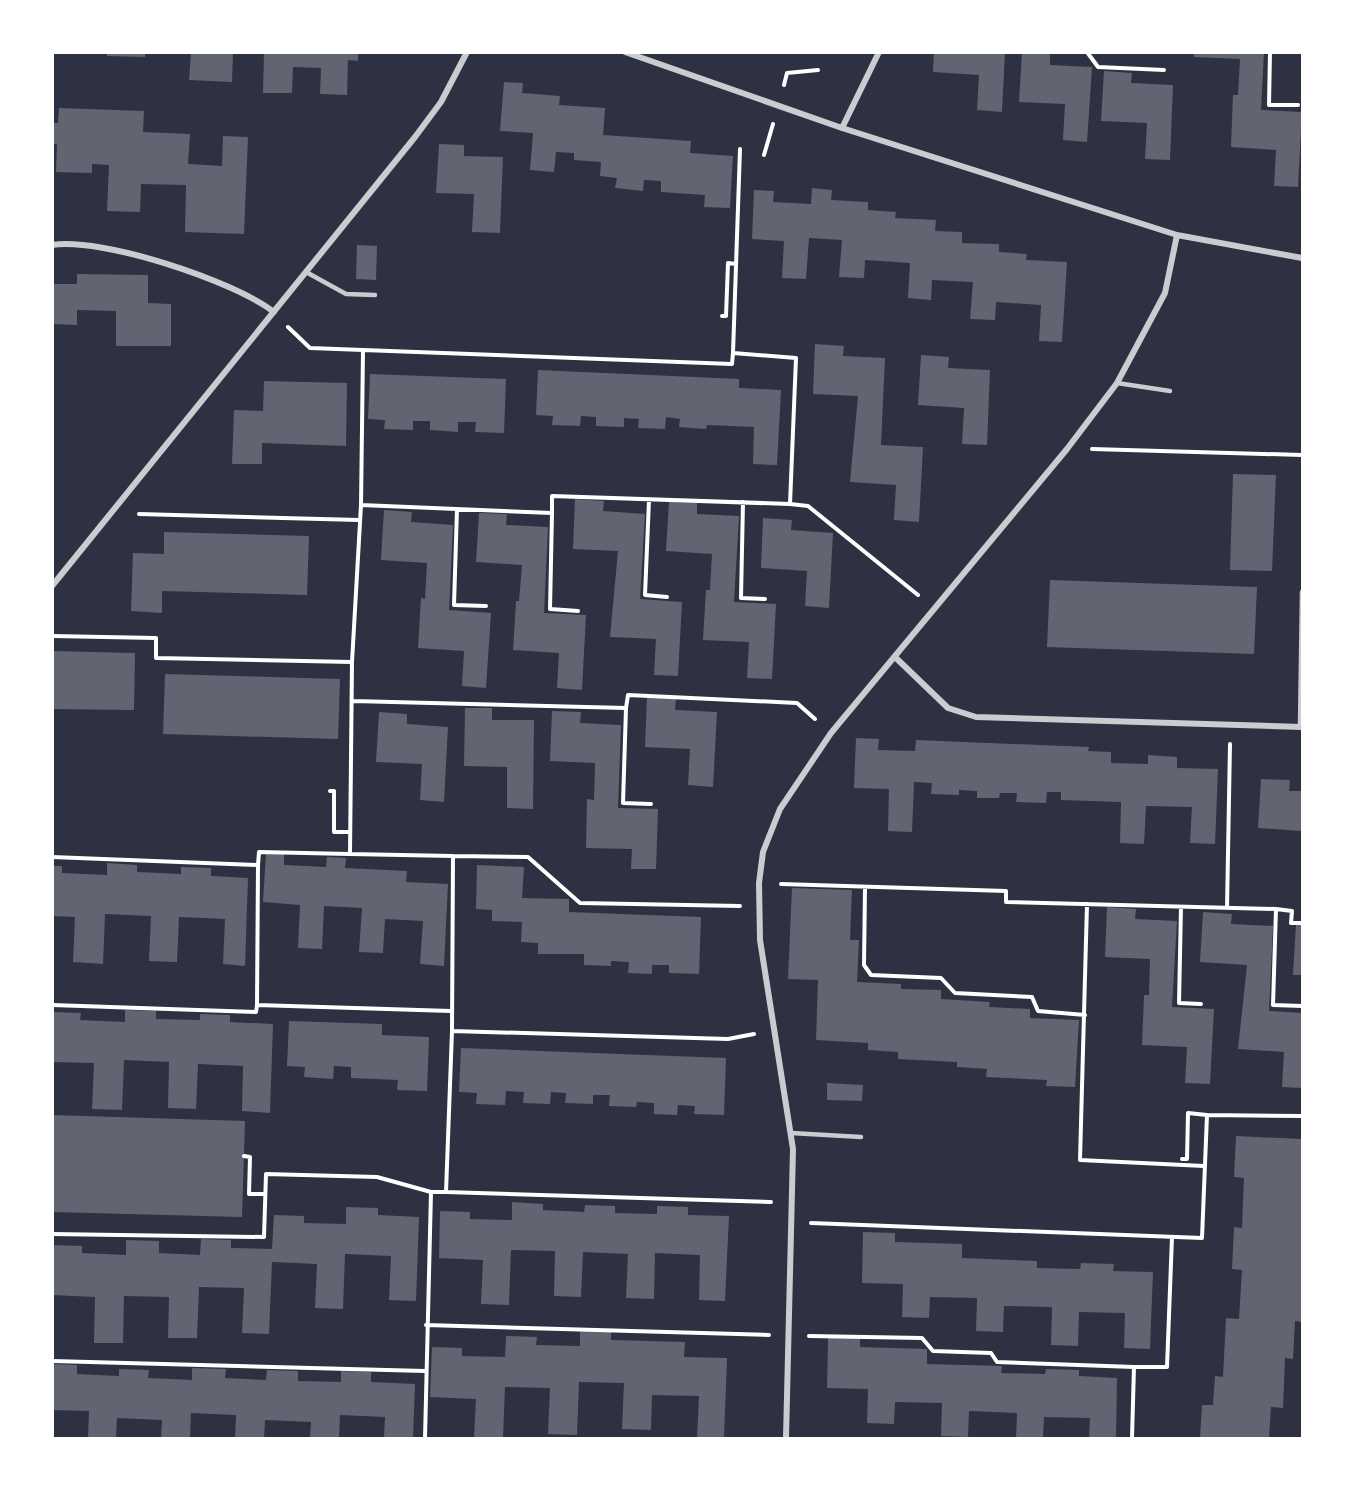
<svg xmlns="http://www.w3.org/2000/svg" width="1355" height="1491" font-family="'PT Sans Narrow',sans-serif">
<style>
.building{fill:#626471}
.lines{fill:none;stroke-linecap:round;stroke-linejoin:round}
.path{stroke:#fff;stroke-width:4}
.service{stroke:#caccd0;stroke-width:4.5}
.minor{stroke:#caccd0;stroke-width:6}
</style>
<rect width="100%" height="100%" fill="#2d3142"/>
<path class="building" d="M107,52H145V57L107,56Z
M191,52H233L232,82L189,80Z
M264,52H358V61L348,60L347,95L320,94L321,68L293,67L292,93H263Z
M934,52H1005L1002,112L977,110L979,75L933,72Z
M1022,52L1050,54V65L1092,67L1087,142L1063,140L1065,104L1019,102Z
M1194,52H1264L1261,110L1302,112L1298,187L1274,186L1276,150L1231,147L1233,95H1238L1240,59L1194,57Z
M1104,71L1132,73L1131,83L1173,85L1170,160L1145,159L1147,123L1101,121Z
M504,82L523,83L522,93L560,96L559,105L605,108L603,135L691,141L690,153L733,156L730,208L704,207L705,195L661,192V181L644,180L643,191L615,188L617,178L600,176L601,162L574,160V153L556,152L554,172L530,170L533,133L500,131Z
M59,108L144,111L143,132L190,134L188,164L222,166L223,136L248,137L244,234L185,232L186,185L141,184L140,212L107,211L109,165L92,164V173L56,172L57,144H52V123H58Z
M439,144L464,145V156L503,157L500,233L472,232L474,194L436,193Z
M812,188L832,190L831,200L868,202V210L896,212L895,218L936,220L935,231L962,232V243L999,244V252L1027,254L1026,260L1067,262L1062,342L1039,341L1041,305L996,302L995,320L970,319L973,282L932,280L931,300L908,298L910,263L865,260L864,278L839,277L842,240L809,238L806,279L782,278L784,241L752,239L754,190L774,191L773,202L811,204Z
M357,245L377,246L376,280L356,279Z
M77,274L148,275V303L171,304V346H116V311L77,310V325L52,324V284H77Z
M815,344L844,346L843,356L885,358L881,445L923,447L919,522L894,520L896,485L850,482L858,396L813,394Z
M921,355L949,357L948,368L990,370L987,445L962,444L964,408L918,405Z
M538,370L739,379V388L781,390L777,465L753,464L754,427L707,425L706,429L679,427L680,419L666,417L665,429L638,428L639,419L624,418V427L596,426V417L581,416L580,426L552,425L553,416L536,415Z
M370,374L506,379L504,433L475,432L476,422H458V432L430,430V421H413V430L384,429L385,420L368,419Z
M264,381L347,383L346,446L262,443V464H232L234,410L263,411Z
M1233,474L1276,475L1272,571L1230,570Z
M575,499L604,501L603,511L645,514L640,599L682,602L678,676L654,675L656,639L610,637L618,551L573,549Z
M669,502L697,503V514L739,516L734,602L776,604L772,679L747,678L749,642L703,640L706,590H710L712,554L666,551Z
M384,510L412,512L411,522L453,525L449,610L491,613L486,688L462,686L464,651L418,648L421,598L425,599L427,563L381,560Z
M479,513L507,514L506,525L548,527L544,613L586,615L582,690L557,688L559,653L513,650L516,601H519L522,565L476,562Z
M763,518L792,520L791,530L833,533L829,608L805,606L807,571L761,568Z
M164,532L309,536L307,595L162,591V613L131,611L133,553L164,554Z
M1050,580L1257,587L1254,654L1047,647Z
M52,651L135,653L134,710L52,709Z
M165,674L340,679L338,739L163,734Z
M647,697L676,699L675,710L717,712L713,787L688,785L690,749L645,747Z
M465,708H492V720H534L533,809L507,808V767L464,766Z
M552,711L581,712L580,723L621,725L618,808L658,809L656,869H631L632,849L586,848L587,799L594,800L595,763L550,761Z
M379,712L407,714V724L448,727L444,802L420,800L422,764L376,762Z
M856,738L879,739L878,750L915,751L916,740L1089,747L1088,751L1111,752V763L1148,764V755L1177,757V768L1218,769L1215,844L1190,843L1192,807L1146,806L1144,844L1120,843L1121,802L1061,800V792H1047L1046,803L1016,802L1017,793H1000L999,798H977V791L959,790V795L931,794L932,783L914,782L912,832L888,831L889,789L854,788Z
M1261,779L1290,780L1289,791H1302V831L1258,828Z
M266,853L284,854V865L326,867L327,857L346,858L345,868L407,871L406,882L448,884L444,966L420,964L423,921L385,919L383,953L359,952L362,908L324,906L322,949L298,948L300,905L263,902Z
M107,863L137,865V872L181,874V867L211,868V876L248,878L245,966L223,964L225,919L179,917L177,962L149,961L151,916L105,914L103,964L73,962L75,917L52,916V866H62V873L107,875Z
M477,865L524,867L522,898L569,899V912L701,917L699,974L669,973V965H652V974L628,973L629,962L611,961V966L584,965V954H538V943L521,942L522,922L492,921V910L476,909Z
M792,888L852,890L850,940H859L857,982L901,984V989L941,990V999L990,1002L989,1007L1030,1009V1018L1079,1020L1075,1087L1046,1086L1047,1080L986,1077L987,1069L957,1067V1062L898,1059V1052L868,1050V1043L816,1040L818,980L788,979Z
M1107,907L1136,909L1135,919L1177,921L1172,1007L1214,1009L1210,1084L1185,1083L1187,1047L1142,1045L1144,995H1149L1150,959L1105,957Z
M1203,912L1232,914L1231,924L1273,926L1269,1011L1302,1013V1088L1282,1087L1284,1052L1238,1049L1247,965L1200,962Z
M1296,925H1302V975H1293Z
M125,1010L156,1011V1019L200,1020V1014L230,1015V1022L273,1024L270,1113L242,1111L243,1066L198,1064L196,1109L168,1108L169,1062L124,1060L122,1110L92,1109L94,1063L52,1062V1012L81,1013L80,1020L125,1022Z
M289,1021L382,1024V1035L429,1037L427,1091L397,1090L398,1080L351,1078V1067L334,1066L333,1079L304,1077L305,1067L287,1066Z
M461,1048L726,1058L724,1115L694,1114L695,1106L678,1105L677,1115L654,1114V1103L637,1102L636,1107L609,1106L610,1095H593V1104L565,1103L566,1093L551,1092L550,1104L523,1103L524,1092L506,1091L505,1105L476,1104L477,1093L459,1092Z
M827,1083L863,1085L862,1101L827,1100Z
M52,1115L245,1121L242,1217L52,1212Z
M1236,1136L1302,1139V1322L1295,1321L1293,1359L1285,1358L1283,1408L1271,1407L1269,1438H1200L1202,1405H1213L1215,1376L1223,1377L1226,1318L1239,1319L1242,1270L1232,1269L1234,1227L1242,1228L1244,1178L1234,1177Z
M512,1202L543,1204V1210L584,1212L585,1205L615,1206V1213L657,1214V1206L688,1207V1215L729,1216L725,1301L699,1300L700,1255L655,1253L654,1299L626,1298L628,1254L583,1252L581,1297L554,1296L555,1251L511,1250L509,1305L481,1304L483,1260L439,1258L440,1211L470,1212V1219L512,1220Z
M346,1207L378,1208V1215L419,1217L416,1301L389,1300L391,1256L345,1254L343,1309L315,1308L317,1264L272,1262L269,1334L242,1333L244,1288L199,1287L197,1338H168L169,1297L124,1296L123,1343H94L95,1297L52,1295V1245L82,1246V1253L126,1255V1240L159,1241V1253L200,1255L201,1239L231,1240V1248L272,1249L274,1215L304,1216V1223L346,1224Z
M863,1232L895,1233V1242L962,1244V1258L1037,1261V1268L1080,1269L1081,1263L1114,1264L1113,1271L1153,1272L1150,1349L1124,1348L1125,1313L1079,1312L1078,1346L1051,1345L1052,1307L1004,1306L1003,1332L976,1331L977,1298L930,1297L929,1318L902,1317L903,1284L862,1283Z
M580,1331L611,1332V1340L685,1342L684,1357L727,1358L724,1438H697L699,1396L652,1395L651,1430L622,1429L624,1383L579,1382L577,1435L548,1434L550,1388L505,1387L503,1438H474L476,1399L430,1397L432,1347L462,1348V1356L505,1357L506,1336L537,1337L536,1345L580,1346Z
M828,1337L860,1338V1347L927,1349V1364L1002,1366L1001,1373L1045,1374L1046,1369L1079,1370V1376L1117,1378L1116,1438H1089L1090,1418L1044,1417L1043,1438H1016L1017,1413L969,1411L968,1437L941,1436L942,1403L895,1402L894,1424L867,1423L868,1389L827,1388Z
M52,1364L77,1365V1374L119,1376V1369L149,1370L148,1378L192,1380V1368L226,1369L225,1378L266,1380L267,1370L298,1371V1381L341,1382V1371L371,1372V1382L415,1384L413,1438H384L385,1417L340,1415L339,1438H310L311,1422L265,1420L264,1438H235L236,1415L191,1413L190,1438H161L162,1420L117,1418L116,1438H88L89,1411L52,1410Z"/>
<g class="lines">
<path class="path" d="M1087,52L1098,67L1164,70
M1270,52L1269,105H1298
M784,85L787,73L818,70
M740,149L733,353L796,358L790,504L808,506L918,595
M764,155L773,124
M722,316H726L728,263L736,264
M288,327L310,348L363,350L361,505L352,662L350,854L453,856L452,1031L446,1192H431L425,1438
M363,350L732,364L733,353
M1092,449L1302,455
M649,500L645,595L667,597
M743,502L741,598L765,599
M361,505L552,513V496L790,504
M457,509L454,605L486,606
M552,513L550,609L578,611
M139,514L359,520
M52,636L156,638V658L352,662
M353,701L626,708L628,695L797,703L815,719
M626,708L623,803L651,804
M330,791H334V832H350
M453,856L528,857L580,903L740,906
M52,857L258,865L259,852L350,854
M781,884L1006,891V902L1276,909L1292,911L1291,923H1302
M865,888L864,965L871,975L941,978L955,993L1032,997L1038,1011L1085,1015
M1087,904L1080,1160L1204,1166
M1181,907L1179,1003L1201,1004
M1227,908L1230,744
M1276,909L1273,1005L1302,1006
M52,1005L256,1012L257,1005L451,1011
M257,1005L258,865
M452,1031L728,1039L754,1034
M244,1156L250,1157L249,1194H265
M1182,1159H1187L1188,1113L1207,1115
M446,1192L771,1202
M811,1223L1202,1238L1207,1115L1302,1116
M52,1234L264,1237L266,1174L377,1177L431,1192
M426,1325L769,1335
M809,1336L922,1338L933,1351L991,1353L997,1362L1134,1367
M52,1361L425,1371
M1132,1438L1134,1367H1167L1172,1237"/>
<path class="service" d="M306,272L346,294L375,295
M1117,383L1170,391
M1300,726L1302,592
M791,1133L861,1137"/>
<path class="minor" d="M625,52L842,128L1177,235L1302,258
M842,128L879,52
M52,245C102,237 234,281 274,312
M52,586L415,137L441,102L467,52
M895,657L948,708L976,717L1302,727
M786,1438L793,1149L760,940L759,883L763,852L780,809L831,733L1067,449L1117,383L1165,293L1177,235"/>
</g>
<rect width="1355" height="1491" fill="none" stroke="#ffffff" stroke-width="108"/>
</svg>
